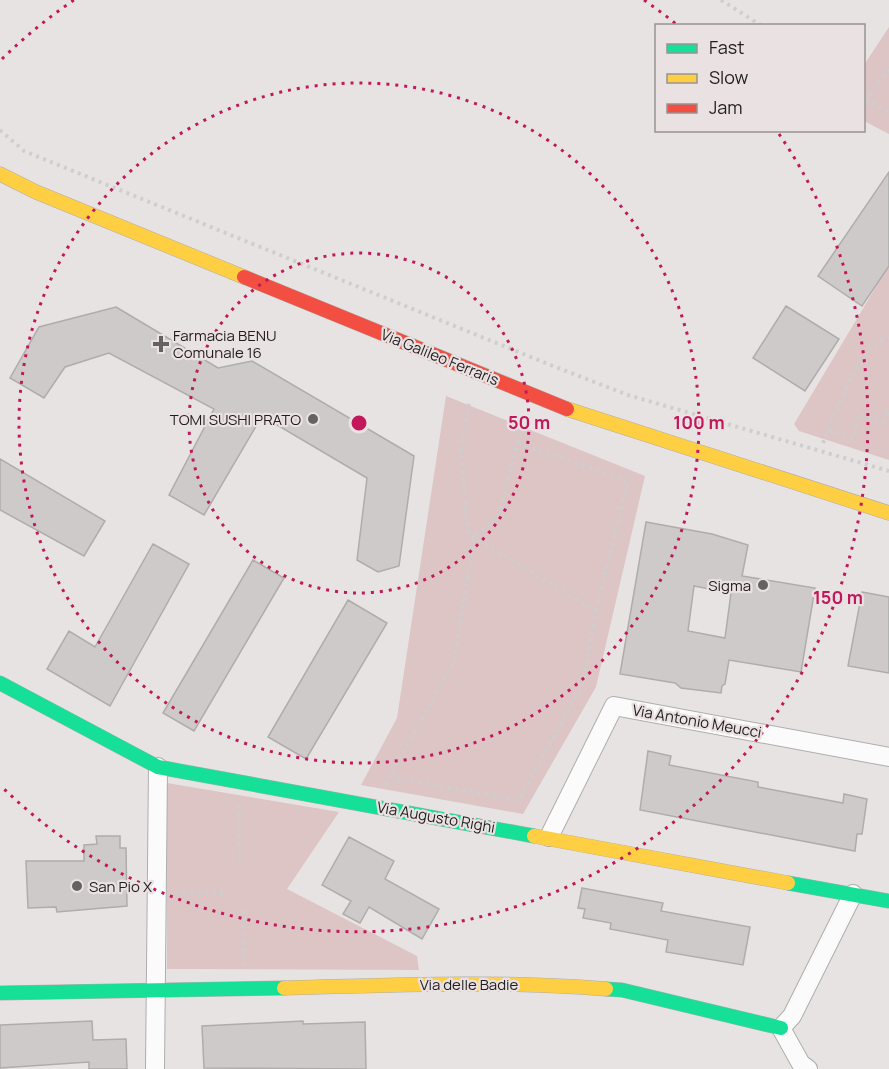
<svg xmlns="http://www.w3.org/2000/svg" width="889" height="1069" font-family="Manrope,sans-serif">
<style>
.green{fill:#ddc4c5}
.building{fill:#cecaca;stroke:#afacac;stroke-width:1.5;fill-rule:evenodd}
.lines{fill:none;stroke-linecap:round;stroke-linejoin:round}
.street-casing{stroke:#b0adad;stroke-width:20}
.fast-casing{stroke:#b0adad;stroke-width:15}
.slow-casing{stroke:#b0adad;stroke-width:15}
.jam-casing{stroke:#b0adad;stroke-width:15}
.path{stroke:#cfcece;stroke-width:4;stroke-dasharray:3 4.5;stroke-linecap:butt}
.street{stroke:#fcfbfb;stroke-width:18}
.fast{stroke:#16e098;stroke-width:14}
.slow{stroke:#ffcf43;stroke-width:14}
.jam{stroke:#f24e42;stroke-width:14}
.ring{fill:none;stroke:#c2185b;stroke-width:3;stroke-dasharray:3 6}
.poi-dot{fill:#666262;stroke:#eae1e2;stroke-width:2}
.labels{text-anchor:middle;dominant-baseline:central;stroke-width:4.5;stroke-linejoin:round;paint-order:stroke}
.poi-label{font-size:15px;fill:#201d1d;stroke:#eae1e2;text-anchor:start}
.street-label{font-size:15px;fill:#201d1d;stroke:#eae1e2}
.centre{fill:#c2185b;stroke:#eae1e2;stroke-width:3}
.ring-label{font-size:18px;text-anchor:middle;font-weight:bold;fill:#c2185b;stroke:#eae1e2;stroke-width:4.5;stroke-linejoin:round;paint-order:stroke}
</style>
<rect width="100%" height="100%" fill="#e8e3e3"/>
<path class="green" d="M889,27V134L864,121V65Z
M889,265V460L799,431L794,424Z
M446,396L645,476L596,687L523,814L361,785L397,718Z
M167,783L339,812L287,889L417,956L419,970L167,969Z"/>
<path class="building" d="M889,172V266L862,306L818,276Z
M786,306L839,339L805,391L753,358Z
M116,307L218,368L252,361L414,456L399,566L378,572L357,560L367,478L262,416L204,515L169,495L214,409L109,353L65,367L44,398L10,378L39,327Z
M0,459L105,521L84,556L0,510Z
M646,522L712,534L748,545L742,576L815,588L801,672L729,660L725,684L722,686L721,693L681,688L675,683L620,674ZM694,586L731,593L725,638L688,631Z
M153,544L189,564L110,706L47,669L69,631L95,647Z
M253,560L284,578L194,731L163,713Z
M862,592L889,597V673L848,666Z
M348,600L387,623L306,759L268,737Z
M648,751L671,756L669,765L758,782V787L843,803L844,794L867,799L862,834H857L855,851L640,810Z
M96,836H120V848H126L127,906L57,912L56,907L28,908L26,861H84V845L97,844Z
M349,837L394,861L385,879L439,909L422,939L369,907L360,923L343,914L351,901L322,885Z
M582,888L663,903L661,911L750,927L743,965L666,952L668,940L610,929L611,923L583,918L585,909L578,908Z
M92,1021L93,1040L126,1039L127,1069H89V1062L0,1068V1025Z
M303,1021V1024L365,1022L366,1069L204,1068L202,1026Z"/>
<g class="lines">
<defs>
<path id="street" d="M549,837L614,706L889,757
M155,1069L158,767
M808,1069L801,1064L781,1028L792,1016L853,894"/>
<path id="fast" d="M0,683L158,767L534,836
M788,883L889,901
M606,989L622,990L781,1028
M0,993L284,988"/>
<path id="slow" d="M0,174L36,192L244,277
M567,409L889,513
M534,836L788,883
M284,988C392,985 499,980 606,989"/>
<path id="jam" d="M244,277L567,409"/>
</defs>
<use href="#street" class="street-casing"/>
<use href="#fast" class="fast-casing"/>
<use href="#slow" class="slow-casing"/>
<use href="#jam" class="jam-casing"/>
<path class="path" d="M721,0L762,26
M864,97L866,99L889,69
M866,99L889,113
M0,130L24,151L553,366L628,395L889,471
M884,422L889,410
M828,430C836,409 859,356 876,343C879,340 885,339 889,338
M518,443L628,481L596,611
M823,443L828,430L854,438L858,415L889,423
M389,777L519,800L583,684L596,611L474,537L467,529L461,445L469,403
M385,785L454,661L474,537L499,516L523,422
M239,805L240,864
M175,893H227
M243,966V907"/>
<use href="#street" class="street"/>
<use href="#fast" class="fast"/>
<use href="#slow" class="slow"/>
<use href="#jam" class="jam"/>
</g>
<g class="ring">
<circle cx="359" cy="423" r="170"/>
<circle cx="359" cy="423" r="340"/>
<path d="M2 59A510 510 0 0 1 74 0M644 0A510 510 0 0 1 676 24M779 134A510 510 0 0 1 2 787"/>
</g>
<g class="poi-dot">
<path d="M158 335h6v6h6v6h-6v6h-6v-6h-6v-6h6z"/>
<circle cx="313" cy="419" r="6"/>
<circle cx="763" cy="585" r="6"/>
<circle cx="77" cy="886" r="6"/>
</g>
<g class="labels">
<g class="poi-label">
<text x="173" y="335">Farmacia BENU<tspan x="173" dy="17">Comunale 16</tspan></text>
<text x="301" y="419" text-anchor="end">TOMI SUSHI PRATO</text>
<text x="751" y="585" text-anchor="end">Sigma</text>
<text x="89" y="886">San Pio X</text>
</g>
<g class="street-label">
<text transform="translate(440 357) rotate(22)">Via Galileo Ferraris</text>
<text transform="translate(697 721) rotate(10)">Via Antonio Meucci</text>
<text transform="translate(436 817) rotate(10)">Via Augusto Righi</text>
<text x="469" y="984">Via delle Badie</text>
</g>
</g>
<circle cx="359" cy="423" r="9" class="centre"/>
<g class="ring-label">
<text x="529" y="429">50 m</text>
<text x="699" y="429">100 m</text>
<text x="838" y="604">150 m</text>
</g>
<rect x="655" y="24" width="210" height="108" fill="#eae1e2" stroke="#999393" stroke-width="1.5"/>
<rect x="667" y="44" width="30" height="9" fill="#16e098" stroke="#999393" stroke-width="1.5"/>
<text x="709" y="54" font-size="18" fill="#201d1d">Fast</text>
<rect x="667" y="74" width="30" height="9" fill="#ffcf43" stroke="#999393" stroke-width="1.5"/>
<text x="709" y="84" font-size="18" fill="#201d1d">Slow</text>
<rect x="667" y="104" width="30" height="9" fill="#f24e42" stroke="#999393" stroke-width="1.5"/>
<text x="709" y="114" font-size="18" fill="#201d1d">Jam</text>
</svg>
